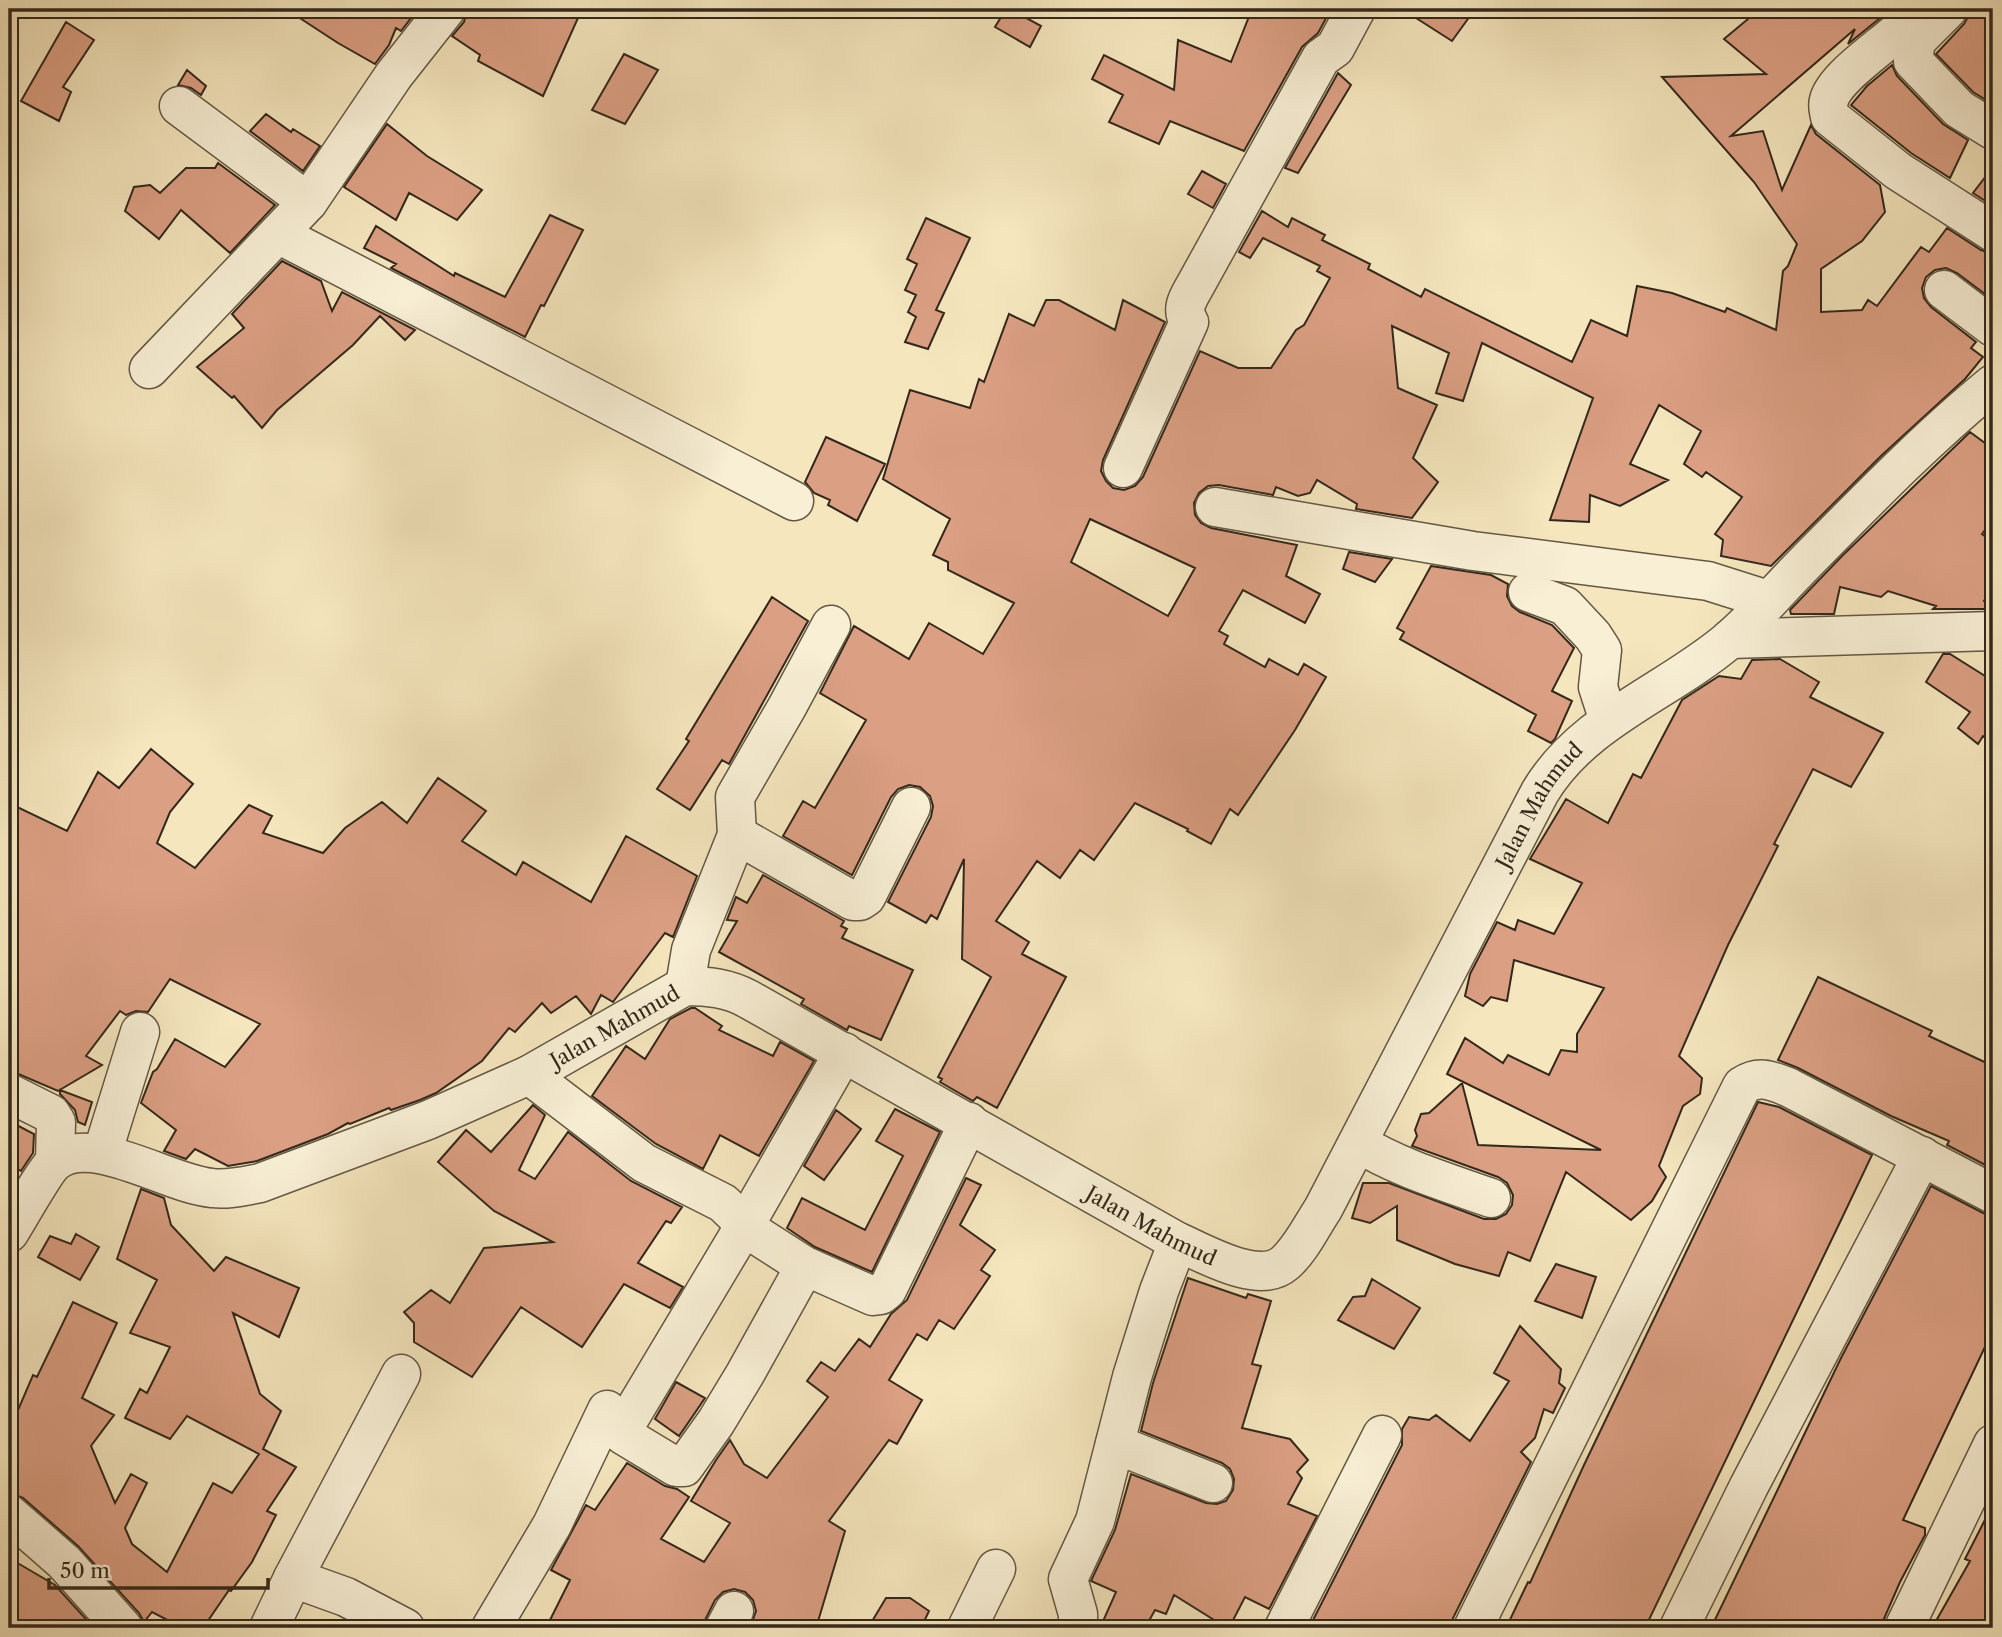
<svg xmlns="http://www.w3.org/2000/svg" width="2002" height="1637" font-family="'Libre Caslon Text',serif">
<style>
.building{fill:#db9f83;stroke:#33281b;stroke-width:2;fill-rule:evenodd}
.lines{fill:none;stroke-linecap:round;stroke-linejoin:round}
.minor-casing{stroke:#645844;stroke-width:41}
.minor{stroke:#f8efd5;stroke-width:38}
.labels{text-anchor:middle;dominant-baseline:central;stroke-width:6;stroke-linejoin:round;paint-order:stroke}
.street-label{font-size:21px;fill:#33281b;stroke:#f8efd5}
</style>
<rect width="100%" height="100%" fill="#f5e6be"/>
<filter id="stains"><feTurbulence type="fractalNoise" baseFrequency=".00286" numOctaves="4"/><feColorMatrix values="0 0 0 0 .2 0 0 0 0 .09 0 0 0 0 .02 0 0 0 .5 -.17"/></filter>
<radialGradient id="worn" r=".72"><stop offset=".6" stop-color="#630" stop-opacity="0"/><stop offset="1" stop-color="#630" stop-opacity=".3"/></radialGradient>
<path class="building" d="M286,9H418L401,31L396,28L389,45L375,64L338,43Z
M467,9H582L543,96L478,61L480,55L452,36L464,22Z
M1006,9H1010L1041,26L1030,47L995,27Z
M1252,9H1331L1318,33L1302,47L1244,151L1170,121L1159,144L1109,122L1123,95L1092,79L1104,55L1174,90L1178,40L1231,62Z
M1402,9H1475L1452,41Z
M1760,9H1884V15L1874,23L1848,44L1855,29L1731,136L1763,131L1782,190L1811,125L1816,134L1880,185L1885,212L1862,241L1821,269V312L1862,310L1868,300L1877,306L1921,247L1929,252L1947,228L1981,250L1993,254V300L1957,273L1946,268L1935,270L1926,277L1922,288L1924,298L1931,307L1976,342L1971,348L1983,357L1965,379L1881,456L1771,566L1721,556L1723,540L1715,534L1742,497L1706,472L1702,477L1684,464L1701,431L1659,405L1630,464L1668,480L1620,506L1590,495L1589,522L1550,520L1593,398L1482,343L1463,401L1436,393L1449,353L1392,326L1398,388L1437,405L1413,458L1438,482L1412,518L1356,509L1357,504L1317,480L1310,493L1298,496L1276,487L1273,495L1219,485L1208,486L1199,493L1194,503L1195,515L1201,523L1211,528L1297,545L1286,576L1320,594L1305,623L1243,590L1219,631L1228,636L1224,644L1265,667L1269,659L1298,675L1304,664L1326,677L1295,730L1238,815L1230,809L1211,844L1187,831L1188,829L1135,803L1094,860L1080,850L1060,878L1037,861L996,921L1029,942L1022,954L1066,977L997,1108L977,1097L973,1101L940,1082L942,1079L938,1077L991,977L962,959L964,859L937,919L931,915L926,923L888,902L931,817L933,806L930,796L920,787L909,785L898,789L891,797L852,875L783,836L803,801L815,808L866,720L820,693L854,626L909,659L929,623L983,654L1014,603L948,570V562L933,555L950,519L883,479L910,390L970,408L979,379L984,382L1009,314L1034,326L1046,300H1059L1115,330L1123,300L1165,322L1103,460L1101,471L1106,481L1113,488L1124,490L1135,486L1143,477L1200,351L1238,368H1271L1296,330L1304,325L1330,278L1317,271L1320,266L1263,238L1250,258L1239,252L1262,211L1288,227L1292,218L1325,235L1322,240L1370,264L1368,269L1421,297L1425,289L1572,362L1591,320L1627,336L1637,286L1672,293L1725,312L1727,308L1776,330L1783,271L1788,266L1797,244L1754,182L1662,77L1766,74L1724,39ZM1090,519L1195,568L1168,616L1071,562Z
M1969,9H1993V86L1986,100L1973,92L1936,54L1964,24L1969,15Z
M66,22L94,40L63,87L71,92L59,121L21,101Z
M624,54L658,70L625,124L592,110Z
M1892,65L1897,76L1943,124L1968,140L1950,178L1911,153L1851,105L1867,86Z
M187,70L206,86L201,95L191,88L178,85Z
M1338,73L1351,85L1298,173L1285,168Z
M266,114L291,132L293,129L320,146L303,171L250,131Z
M387,124L427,156L482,190L457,220L409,193L396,220L344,187Z
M218,163L275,205L230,253L181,210L159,239L125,211L134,187L150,185L160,193L186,168H215Z
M1993,167V206L1973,193Z
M1202,171L1226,184L1213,208L1188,194Z
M550,215L583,230L544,306L541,305L525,337L391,268L396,264L364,248L376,226L454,276L455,273L505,297Z
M926,218L970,238L936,310L944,313L928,349L905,342L916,317L908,312L916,295L905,290L917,264L907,259Z
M282,261L321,281L332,311L342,292L415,330L405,340L380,316L353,345L277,410L262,428L234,396L232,398L197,367L244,328L232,314Z
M1970,432L1993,449V520L1982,534L1993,542V590L1984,601L1993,609H1933L1936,606L1888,591L1881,597L1840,587L1834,614H1791L1790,610L1842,556Z
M826,437L885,464L857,521L828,505L830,500L814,493L805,482Z
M1349,552L1392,559L1375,582L1343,569Z
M1431,566L1491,575L1508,584L1507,596L1512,606L1520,612L1552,625L1574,648L1552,691L1572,701L1555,739L1551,743L1528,731L1536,715L1400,639L1404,632L1397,628Z
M772,597L808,621L729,764L722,760L690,810L657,789L689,741L686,739Z
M1943,654H1950L1993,681V742L1983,736L1978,744L1958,728L1970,712L1926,682Z
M1780,659L1819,682L1810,697L1883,733L1851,787L1813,769L1774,844L1778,846L1728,945L1679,1056L1702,1078L1700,1094L1683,1106L1659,1166L1666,1177L1652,1201L1631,1220L1566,1172L1530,1261L1508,1252L1499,1276L1455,1264L1397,1240V1206L1370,1223L1352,1218L1363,1183H1389L1484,1219H1496L1506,1214L1512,1205L1513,1195L1507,1183L1498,1177L1412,1146L1417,1136L1415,1130L1421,1114L1429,1113L1462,1083L1478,1145L1601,1150L1447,1074L1465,1038L1503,1063L1508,1055L1549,1075L1561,1050L1577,1052V1034L1604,988L1514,960L1507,1001L1491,997L1483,1006L1465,996L1470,974L1497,922L1515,930L1518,920L1554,934L1582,883L1530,859L1566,799L1608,823L1633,774L1641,778L1682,700L1719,676L1741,679L1752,660Z
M151,749L193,784L170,812L157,843L195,868L249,805L272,816L263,833L323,853L345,828L382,802L407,823L438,778L486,811L462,841L516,875L523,862L591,902L626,836L697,876L673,937L665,933L613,1002L601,995L591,1014L576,996L551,1013L542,1003L515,1032L509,1028L482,1061L436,1093L420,1100L391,1110L389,1108L350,1124L348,1123L328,1134L257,1161L228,1166L195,1149L186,1159L164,1151L176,1130L141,1103L153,1072L157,1069L175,1039L225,1067L260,1024L170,979L148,1012L136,1011L126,1015L120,1011L86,1056L102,1065L58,1091L9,1070V803L67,831L98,772L119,788Z
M763,875L844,921L841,926L847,929L842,938L913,970L881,1040L849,1026L847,1030L801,1004L804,999L719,952L737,921L727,920L736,897L747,903Z
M1818,977L1932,1031L1929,1036L1993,1066V1169L1947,1145L1949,1141L1891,1116L1798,1068L1778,1060Z
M691,1008H695L722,1026L719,1030L773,1056L780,1042L814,1061L759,1156L720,1135L703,1169L656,1144L592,1096L626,1046L645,1059L670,1019Z
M60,1090L92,1102L85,1125L78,1122L75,1110L60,1094Z
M1758,1102L1779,1107L1872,1155L1842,1218L1645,1628H1506L1528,1582L1530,1583L1584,1465Z
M533,1105L545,1115L519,1170L535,1179L568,1132L631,1181L682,1207L671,1223L666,1221L638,1263L683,1287L670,1308L624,1284L582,1347L521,1307L472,1377L414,1342V1323L404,1312L431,1290L450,1303L484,1248L553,1242L494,1211L438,1162L466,1130L491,1152Z
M895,1109L940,1132L872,1272L815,1247L787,1228L802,1198L865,1230L903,1156L876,1141Z
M836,1110L861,1129L824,1180L804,1166Z
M9,1121L34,1134L33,1153L21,1171L9,1164Z
M966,1178L981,1185L960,1225L995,1250L981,1270L990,1276L954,1329L939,1320L927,1340L917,1334L889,1380L922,1400L897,1444L889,1440L829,1521L845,1531L816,1628H750L756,1611L753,1600L745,1592L734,1589L723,1592L715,1600L706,1618L703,1628H546L570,1580L551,1570L586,1505L595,1510L627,1463L665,1486L677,1489L689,1497L661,1539L704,1562L730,1523L691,1501L716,1460L730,1440L744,1464L767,1478L828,1397L807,1381L821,1362L835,1371L859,1339L870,1347L891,1314L907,1300Z
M1931,1186L1983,1213L1993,1216V1330L1903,1520L1925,1528V1535L1900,1582L1880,1628H1711L1841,1358Z
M141,1189L164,1198L171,1225L214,1271L226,1257L299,1288L279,1337L233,1313L260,1394L281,1411L263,1449L296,1467L267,1511L276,1515L252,1562L231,1591L229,1590L203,1628H183L152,1612L144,1622L139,1613L78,1546L23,1498L9,1493V1431L33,1375L37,1377L73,1302L117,1323L82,1398L114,1415L91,1446L115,1503L131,1474L147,1483L125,1528L132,1544L167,1572L213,1483L232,1493L259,1454L187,1416L170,1439L125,1418L140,1389L147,1393L170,1347L130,1333L157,1280L117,1259Z
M76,1234L99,1247L80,1280L38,1257L50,1236L71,1244Z
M1556,1264L1596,1277L1582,1318L1535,1301Z
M1188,1278L1246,1298L1248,1294L1271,1301L1252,1364L1261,1366L1242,1428L1290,1439L1308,1460L1297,1472L1302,1478L1288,1504L1317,1516L1269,1609L1245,1597L1229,1628H1227L1174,1595L1166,1614L1155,1610L1145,1628H1100L1116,1592L1091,1581L1115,1530L1131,1474L1206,1503L1217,1504L1226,1501L1233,1490L1234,1479L1230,1469L1222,1463L1141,1431L1153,1383Z
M1372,1279L1420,1308L1394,1349L1338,1320L1353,1297L1365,1296Z
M1520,1326L1561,1369L1559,1383L1565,1388L1553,1413L1544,1409L1535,1438L1521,1452L1531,1462L1453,1618L1451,1628H1309L1402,1445V1429L1409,1417L1429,1420L1436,1415L1470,1441L1509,1381L1494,1373Z
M676,1382L705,1398L679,1436L655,1419Z
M1993,1504V1628H1932L1970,1561L1965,1559Z
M9,1558L55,1585L94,1628H9Z
M886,1598H910L929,1611L921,1628H868Z"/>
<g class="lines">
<defs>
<g id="minor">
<path d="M1905,9L1908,22C1888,43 1836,75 1829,100C1827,106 1829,111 1830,117L1898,171L1993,232"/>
<path d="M1948,9L1916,41L1913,61L1959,109L1993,130"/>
<path d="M179,106L308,202"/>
<path d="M278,234L794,501"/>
<path d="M1944,290L1993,327"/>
<path d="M149,369L308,202L394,75L446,9"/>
<path d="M1123,468L1189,322C1180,308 1189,297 1196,284L1321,58L1335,48L1356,9"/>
<path d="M1215,507L1473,551L1708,581L1768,600"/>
<path d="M1528,592L1565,606L1593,636L1602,650L1598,687L1609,721"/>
<path d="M1730,639L1993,631"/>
<path d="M737,835L853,901H860L866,897L911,807"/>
<path d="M685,986L691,950L737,835L735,797L787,707L831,625"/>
<path d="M529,1075L644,1163L723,1203L755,1234L805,1266L873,1296L881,1295L887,1290L969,1122"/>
<path d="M9,1093L51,1114L56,1122L55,1161"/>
<path d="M1358,1143C1399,1168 1446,1182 1491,1198"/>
<path d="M102,1154L140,1032"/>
<path id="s1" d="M9,1233C18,1219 46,1168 56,1161C93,1133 170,1185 212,1188C228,1190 244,1186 260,1183L428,1120L529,1075L685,986C708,986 728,988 748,999L1178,1242C1204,1253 1259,1286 1285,1263C1301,1249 1311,1227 1323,1209L1540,792C1583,720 1668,692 1729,640C1756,617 1779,589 1804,564C1865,502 1926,439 1993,384"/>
<path d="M805,1266L745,1374L716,1422L684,1467H676L623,1435V1429L745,1225L844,1052"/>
<path d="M1115,1444L1213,1483"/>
<path d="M9,1514L64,1562L123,1628"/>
<path d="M293,1578L346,1597L405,1628"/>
<path d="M269,1628L293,1578L401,1374"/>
<path d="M491,1628L552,1525L607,1410"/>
<path d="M725,1628L734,1611"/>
<path d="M967,1628L996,1569"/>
<path d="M1078,1628V1614L1068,1579L1095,1521L1132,1377L1159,1291L1178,1242"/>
<path d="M1284,1628L1382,1435"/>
<path d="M1473,1628L1742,1086C1759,1075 1770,1080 1788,1087L1993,1194"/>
<path d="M1679,1628L1749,1486L1922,1156"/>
<path d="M1904,1628L1993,1444"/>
</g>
</defs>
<use href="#minor" class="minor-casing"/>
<use href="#minor" class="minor"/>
</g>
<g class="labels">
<g class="street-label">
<text stroke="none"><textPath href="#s1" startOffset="1965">Jalan Mahmud</textPath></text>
<text stroke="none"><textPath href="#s1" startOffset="686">Jalan Mahmud</textPath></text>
<text stroke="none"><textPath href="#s1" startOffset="1295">Jalan Mahmud</textPath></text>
</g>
</g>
<rect width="2002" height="1637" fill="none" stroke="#f5e6be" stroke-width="35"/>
<rect x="10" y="10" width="1981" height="1616" fill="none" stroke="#33281b" stroke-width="3.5"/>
<rect x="18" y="18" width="1967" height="1602" fill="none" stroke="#33281b" stroke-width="2"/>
<path d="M49 1578v10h219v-10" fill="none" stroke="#33281b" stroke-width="3.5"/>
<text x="60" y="1578" font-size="21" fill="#33281b" stroke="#f8efd5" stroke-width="5" paint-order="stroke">50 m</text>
<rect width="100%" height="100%" filter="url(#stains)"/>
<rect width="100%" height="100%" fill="url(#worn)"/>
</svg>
